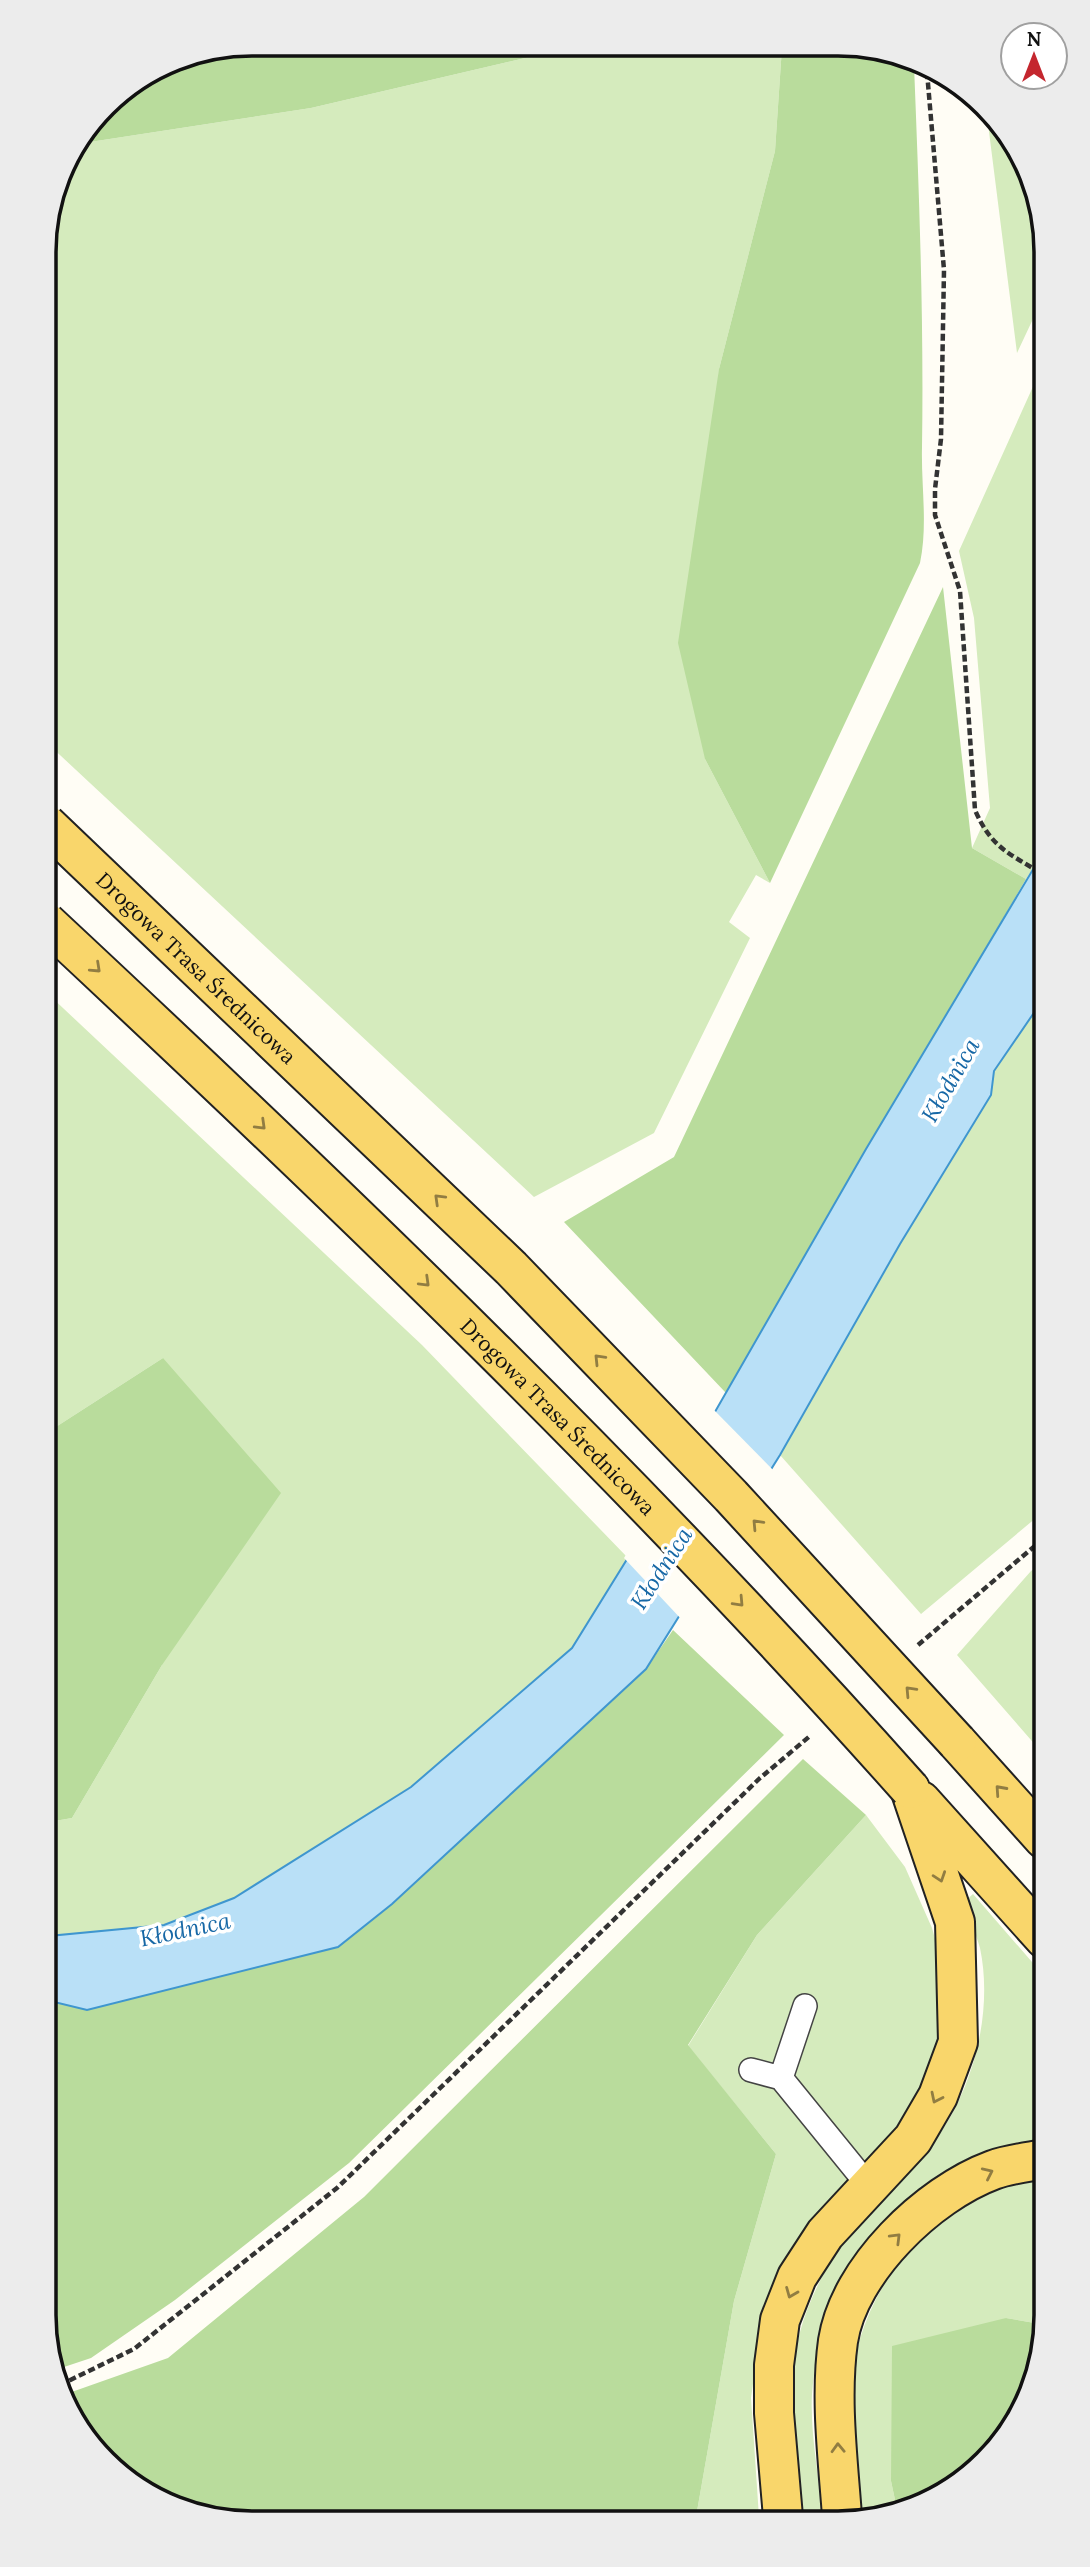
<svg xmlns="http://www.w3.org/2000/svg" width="1090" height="2567" font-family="Lora,serif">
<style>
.green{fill:#d5ebbd}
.forest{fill:#b9dc9c}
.water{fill:#b9e0f7;stroke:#3f96cf;stroke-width:2}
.pier{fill:#fffdf5}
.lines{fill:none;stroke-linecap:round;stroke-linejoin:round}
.service-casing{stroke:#444;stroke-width:26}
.primary-casing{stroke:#222;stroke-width:42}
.path{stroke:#333;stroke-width:4.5;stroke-dasharray:7 3.5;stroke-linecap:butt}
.service{stroke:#fff;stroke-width:23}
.primary{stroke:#f9d66b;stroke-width:38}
.primary-bridge-casing{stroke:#222;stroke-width:42;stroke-linecap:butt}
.primary-bridge{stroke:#f9d66b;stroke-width:38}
.oneway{stroke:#917d42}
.labels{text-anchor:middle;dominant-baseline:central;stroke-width:7;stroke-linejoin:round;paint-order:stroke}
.street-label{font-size:21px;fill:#111;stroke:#fff}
.water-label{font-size:23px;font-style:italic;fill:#1768a6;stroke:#fff}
.rim{fill:none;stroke:#111;stroke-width:3.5}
</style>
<rect width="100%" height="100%" fill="#fffdf5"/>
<path class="green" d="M537,46L782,47L775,151L719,369L705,759L770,883L756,875L729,922L750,938L654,1133L534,1197L46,742L44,238L65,159L77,144L311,108L538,55Z
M986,108L1018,147L1039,198L1040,304L1017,353Z
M1040,371L1041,856L1026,879L972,848L990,808L974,618L959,551Z
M47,993L422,1345L628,1558L572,1648L411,1787L234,1898L164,1925L49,1936V1822L72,1818L162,1665L163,1358L48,1432Z
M1042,1001L1043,1512L921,1614L780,1455L900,1244L991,1095L994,1071Z
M1043,1563L1044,1755L957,1655L1031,1571Z
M866,1815L905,1867L932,1928L944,1971V2015L931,2066L901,2123L834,2194L781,2272L760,2334L751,2398L759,2517H696L734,2301L776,2154L688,2046L757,1935Z
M973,1894L1045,1977V2139C1020,2141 1002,2148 979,2158C883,2198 819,2290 812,2394C810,2434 819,2477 823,2517H800C796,2457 784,2391 800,2332C809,2298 829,2261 849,2232C871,2201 905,2177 929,2148C972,2096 994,2014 980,1948C976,1933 968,1918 963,1903Z
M1045,2179L1046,2325L1006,2318L891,2481L898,2514L859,2516C855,2478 847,2437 849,2399C856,2288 932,2192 1045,2179Z"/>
<path class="forest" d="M252,44L537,46L538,55L311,108L77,144L114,96L172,59Z
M782,47L879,48L914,65C919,192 924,319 922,447C921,485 928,525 920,563L770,883L705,759L678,643L719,369L775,151Z
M943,587L972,848L1026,879L726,1393L564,1222L674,1157Z
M163,1358L281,1493L162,1665L72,1818L49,1822L48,1432Z
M673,1630L784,1735L349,2163L175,2300L91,2358L52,2371L50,2001L87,2010L646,1669Z
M803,1759L866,1815L757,1935L688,2045L776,2154L734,2301L696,2517L211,2519L159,2502L105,2463L66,2394L168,2358L364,2197Z
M1006,2318L1046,2325C1042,2386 1006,2457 952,2489C936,2499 916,2505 898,2514L891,2481L892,2346Z"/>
<path class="water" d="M1041,856L1042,1001L994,1071L991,1095L900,1244L780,1455L646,1669L392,1904L338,1947L87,2010L50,2001L49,1936L164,1925L234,1898L411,1787L572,1648L673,1485L866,1149Z"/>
<path class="pier" d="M713,1409L774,1471L683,1621L624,1558Z"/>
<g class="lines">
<defs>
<path id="service" d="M751,2070L781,2078L868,2185
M781,2078L805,2006"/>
<path id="primary" d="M957,1742L1044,1839
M921,1801L1045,1939
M842,2516C838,2460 830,2398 838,2341C849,2270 928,2194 993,2170C1009,2164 1029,2162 1045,2159
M783,2517L774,2413V2365L780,2320L797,2277L825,2234L913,2139L938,2096L958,2042L955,1922L910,1789"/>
</defs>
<use href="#service" class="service-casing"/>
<use href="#primary" class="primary-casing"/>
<path class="path" d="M927,72L944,270L941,439L935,489V515L960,591L975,810C991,847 1008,853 1041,873
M918,1645L1043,1539
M60,2385L134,2349L337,2188L760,1778L810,1736"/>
<use href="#service" class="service"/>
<use href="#primary" class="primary"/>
<defs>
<g id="primary-bridge">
<path id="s1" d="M46,824L511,1268L731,1496L957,1742"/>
<path id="s2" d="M46,922C344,1200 639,1484 910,1789"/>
</g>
</defs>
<use href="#primary-bridge" class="primary-bridge-casing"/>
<use href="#primary-bridge" class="primary-bridge"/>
</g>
<defs><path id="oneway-chevron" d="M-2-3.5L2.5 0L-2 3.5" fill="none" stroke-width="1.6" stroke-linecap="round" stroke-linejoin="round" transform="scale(1.75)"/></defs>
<g class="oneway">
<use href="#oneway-chevron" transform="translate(96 968) rotate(43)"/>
<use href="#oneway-chevron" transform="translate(261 1125) rotate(44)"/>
<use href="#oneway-chevron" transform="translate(439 1199) rotate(-136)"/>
<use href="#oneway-chevron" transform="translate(425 1282) rotate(44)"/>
<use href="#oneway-chevron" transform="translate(599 1359) rotate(-134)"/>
<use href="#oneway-chevron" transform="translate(757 1524) rotate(-133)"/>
<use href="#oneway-chevron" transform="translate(739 1602) rotate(47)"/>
<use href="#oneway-chevron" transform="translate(910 1691) rotate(-133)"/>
<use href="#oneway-chevron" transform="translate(1000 1790) rotate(-132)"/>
<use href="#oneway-chevron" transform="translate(940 1877) rotate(71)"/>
<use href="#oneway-chevron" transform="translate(936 2098) rotate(116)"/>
<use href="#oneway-chevron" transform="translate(988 2173) rotate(-25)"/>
<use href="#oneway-chevron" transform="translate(896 2238) rotate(-45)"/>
<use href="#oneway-chevron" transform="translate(791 2293) rotate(112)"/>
<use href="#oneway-chevron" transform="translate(838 2448) rotate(-92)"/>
</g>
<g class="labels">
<g class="street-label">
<text stroke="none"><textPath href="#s1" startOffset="208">Drogowa Trasa Średnicowa</textPath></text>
<text stroke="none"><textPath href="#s2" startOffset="712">Drogowa Trasa Średnicowa</textPath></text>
</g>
<g class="water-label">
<text transform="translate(950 1080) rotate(-60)">Kłodnica</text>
<text transform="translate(661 1568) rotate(-57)">Kłodnica</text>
<text transform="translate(185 1929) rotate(-12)">Kłodnica</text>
</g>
</g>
<path d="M0 0H1090V2567H0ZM252 56H838A196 196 0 0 1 1034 252V2315A196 196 0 0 1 838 2511H252A196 196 0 0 1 56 2315V252A196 196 0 0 1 252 56Z" fill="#ececec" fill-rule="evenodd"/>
<path class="rim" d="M252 56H838A196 196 0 0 1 1034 252V2315A196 196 0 0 1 838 2511H252A196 196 0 0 1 56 2315V252A196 196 0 0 1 252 56Z"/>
<g transform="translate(1034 56)"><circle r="33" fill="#ffffff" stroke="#a0a0a0" stroke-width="2"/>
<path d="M0-5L12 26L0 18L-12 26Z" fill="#c4262e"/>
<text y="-10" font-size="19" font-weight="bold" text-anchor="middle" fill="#111111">N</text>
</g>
</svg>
